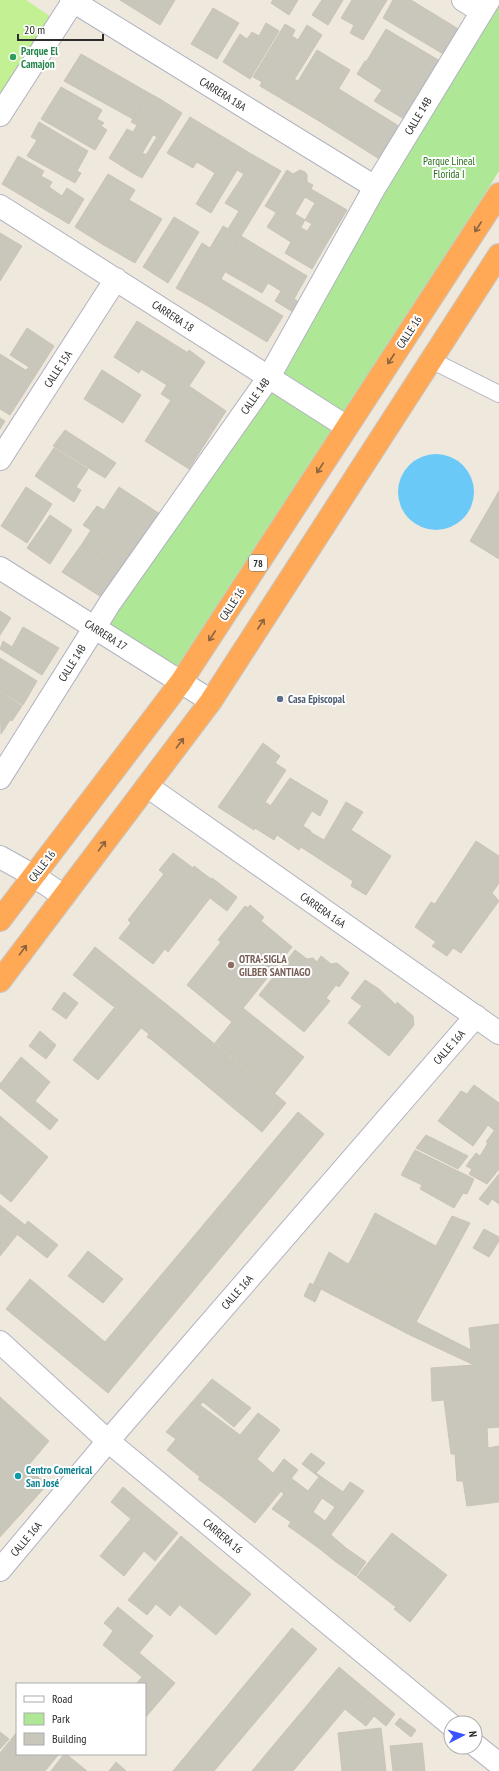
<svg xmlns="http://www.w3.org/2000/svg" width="499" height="1771" font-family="'PT Sans Narrow',sans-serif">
<rect width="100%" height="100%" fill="#eee8dd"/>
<path fill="#aee896" d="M499,0V171L346,419L180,667L108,627L266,384Z"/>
<path fill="#c3f092" d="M0,0H26L51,17L0,97Z"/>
<path fill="#6ac9f6" d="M398 492a38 38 0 1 1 76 0a38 38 0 1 1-76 0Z"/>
<path fill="#c9c6bb" stroke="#cac4b6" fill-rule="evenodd" d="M120,0H175L160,25Z
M273,0H298L289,15L271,3Z
M322,0H343L328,25L312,15Z
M352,0H387L363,40L350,33L354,25L341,18Z
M393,0H411L460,30L445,55L383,18Z
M213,8L239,23L217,59L191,44Z
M266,23L279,31L250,79L223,62L240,34L247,39L252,32L259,36Z
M285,24L295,30L292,36L298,40L307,25L322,35L282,99L260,86L262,82L253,77Z
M386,29L440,61L420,94L366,62Z
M317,50L350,70L319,121L282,99L294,79L298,81Z
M81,54L149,93L133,119L64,81Z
M365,61L420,94L404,119L374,101L382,90L357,74Z
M61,87L102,110L97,119L104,123L101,126L107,130L95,150L41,119Z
M339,89L402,128L381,160L319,121Z
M149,93L160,99L142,128L153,135L131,172L109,158L127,129L133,132L137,125L131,122Z
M160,99L182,113L142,178L131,172L143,153L146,155L157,137L142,128Z
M190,117L215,132L193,168L167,153Z
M39,122L88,151L77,171L81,173L75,183L27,156L37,140L31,137Z
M215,132L248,152L211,213L196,204L215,173L197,162Z
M248,152L281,171L241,236L228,229L239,211L225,203L244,174L237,170Z
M18,156L44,171L41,176L52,182L49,187L62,196L67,188L84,199L69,224L2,184Z
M287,170L293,174L300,170L305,172L307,175V182L313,185L311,189L347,210L327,243L307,231L312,224L305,220L301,227L265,206ZM305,197L315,203L305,220L295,214Z
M108,174L135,190L102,244L75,227Z
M129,200L162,219L135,263L102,244Z
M276,213L327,243L312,269L285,253L291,242L267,227Z
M174,217L199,232L168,283L143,267Z
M223,226L241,236L222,270L225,272L206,305L176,288L202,243L210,248Z
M0,233L22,246L0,281Z
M241,236L307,276L294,299L299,302L293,312L275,301L281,291L268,283L262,293L222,270Z
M221,279L283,316L267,342L206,305Z
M137,321L188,353L167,385L141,369L139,373L114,357Z
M27,328L54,346L35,376L26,370L29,367L10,355Z
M189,350L205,362L189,386L226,411L215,428L161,394Z
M0,354L35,376L10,415L0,409Z
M102,370L141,395L123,423L84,399Z
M171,400L215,428L189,469L145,441Z
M0,418L5,421L0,429Z
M65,430L116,463L105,478L53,446Z
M54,448L88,469L76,487L81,490L74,502L35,476Z
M26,487L52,504L27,543L1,526Z
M119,487L160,514L132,557L83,525L97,506L104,510Z
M499,491V559L470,541Z
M50,515L72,530L50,564L27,548Z
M91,530L132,557L124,571L82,544Z
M82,544L124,571L106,600L62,572Z
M0,611L11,618L0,635Z
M23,627L59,648L42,675L0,649L3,641L12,647Z
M0,658L37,681L23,705L0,691Z
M0,692L22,706L12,721L10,720L1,734Z
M263,743L280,756L275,763L286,770L265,802L271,806L254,830L218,807Z
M290,778L328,801L320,816L312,811L303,826L311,831L299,850L277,835L274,840L255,828Z
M346,802L363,812L351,830L391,856L366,895L351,886L353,881L301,847L310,832L324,840Z
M476,841L499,856V883L492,893L499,901L461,953L453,948L447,956L432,946L436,942L415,927L431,902L435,904Z
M173,853L193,868L194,866L211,879L212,878L237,897L227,911L210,898L168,952L165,949L153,964L119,938L131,923L128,920L164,874L159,870Z
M250,905L264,917L261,921L292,947L232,1022L187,985L221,942L218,940L245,906L248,908Z
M95,947L176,1012L152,1040L147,1037L149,1034L73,975Z
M295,950L307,959L313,958L317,962L321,956L331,964L337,963L349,973L339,987L336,985L326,998L330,1001L304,1032L259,995Z
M365,980L379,989L396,1005L397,1002L413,1016L414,1025L389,1056L348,1023L362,1006L351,998Z
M64,992L78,1003L66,1019L62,1016L66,1013L62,1016L52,1009Z
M114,1008L141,1028L98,1080L73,1060Z
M243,1008L304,1057L275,1093L215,1043Z
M176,1012L286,1103L262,1132L152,1040Z
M40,1031L56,1045L54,1048L37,1035Z
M37,1035L54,1048L46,1059L29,1046Z
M21,1057L50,1082L35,1101L58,1120L50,1130L0,1088V1084Z
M474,1085L499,1103V1124L494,1130L488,1125L473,1146L438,1121L461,1091L467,1094Z
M298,1112L324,1134L108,1393L6,1309L30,1279L105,1342Z
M0,1116L48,1157L11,1202L0,1193Z
M499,1124V1169L487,1184L469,1174L472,1169L466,1166L476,1153L480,1156L488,1143L486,1142Z
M426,1135L468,1156L458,1169L416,1148Z
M415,1150L474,1179L467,1194L463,1193L454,1208L420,1189L422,1185L401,1175Z
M499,1174V1204L492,1199L488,1205L479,1199Z
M0,1205L25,1225L0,1256Z
M375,1213L436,1246L452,1216L470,1223L426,1304L351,1260Z
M28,1221L58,1245L47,1258L18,1235Z
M484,1229L499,1237V1241L489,1257L473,1248Z
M88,1251L123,1279L103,1303L68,1276Z
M329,1252L348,1264L351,1260L426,1304L416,1322L471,1350L469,1328L499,1324V1427L487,1428L488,1448L499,1446V1502L467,1506L463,1481H457L455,1454H451L444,1400L432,1401L431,1368L474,1365L410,1335L313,1285Z
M310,1283L321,1289L315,1302L304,1296Z
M212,1379L251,1408L234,1427L203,1402L200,1405L240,1435L258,1413L277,1427L221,1496L198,1479L200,1477L167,1450L176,1439L166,1432Z
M0,1397L49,1441L27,1467L47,1485L0,1537Z
M277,1427L280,1430L257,1459L273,1473L284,1459L298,1470L255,1523L221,1496Z
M311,1453L325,1463L316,1473L343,1492L350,1482L364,1491L320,1549L288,1526L291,1522L272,1509L284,1494L280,1491L291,1478L308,1491L319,1477L302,1464ZM322,1498L335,1507L325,1521L313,1512Z
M123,1487L143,1504L131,1519L111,1502Z
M143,1504L178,1533L155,1561L144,1551L124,1576L100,1556Z
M392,1533L447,1575L410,1622L394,1609L396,1607L357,1577Z
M331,1535L346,1548L336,1562L320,1549Z
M181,1536L214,1564L170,1616L156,1604L147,1615L128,1600Z
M346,1548L366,1562L356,1576L336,1562Z
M214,1564L251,1594L216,1635L180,1605Z
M118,1607L153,1636L139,1653L104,1623Z
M292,1628L317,1649L214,1771H173Z
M113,1631L175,1683L145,1718V1684H136L142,1677L103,1645Z
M339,1667L370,1693L352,1715L345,1709L293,1771H252Z
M370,1693L395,1714L386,1726L374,1716L366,1726L352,1715Z
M400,1718L416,1730L411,1737L395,1724Z
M381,1728L386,1771H342L338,1733Z
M0,1732L9,1739L0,1749Z
M17,1732V1754H28L15,1771H0V1753Z
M422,1743L425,1771H393L390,1746Z
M28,1754H59L45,1771H15Z
M64,1754H66L87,1771H51Z
M116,1762L126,1771H109Z"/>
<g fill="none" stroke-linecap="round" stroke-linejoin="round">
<g stroke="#b1b3c0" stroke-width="18">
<path id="lane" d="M431,360L499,394"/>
</g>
<g stroke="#b1b3c0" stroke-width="24">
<path id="street" d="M71,0L375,187
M463,0L481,11
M0,115L74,0
M0,206L347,427
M0,459L116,279
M0,568L211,701
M0,778L110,603L269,377L375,187L489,0
M147,786L499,1033
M0,857L34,876L64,896
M0,1342L108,1441L451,1725
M0,1570L108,1441L476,1016
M475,1745L499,1764"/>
</g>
<g stroke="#c8c8c8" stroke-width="24">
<path id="highway" d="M0,920L181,682L499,194
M0,981L211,701L499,255"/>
</g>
<use href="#lane" stroke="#fff" stroke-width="16"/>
<use href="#street" stroke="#fff" stroke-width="22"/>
<use href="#highway" stroke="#ffa957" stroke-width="22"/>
</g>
<defs><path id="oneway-shaft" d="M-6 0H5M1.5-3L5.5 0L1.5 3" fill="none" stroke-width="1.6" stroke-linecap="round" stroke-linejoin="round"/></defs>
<g stroke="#8b643f">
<use href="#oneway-shaft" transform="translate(478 227) rotate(123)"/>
<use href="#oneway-shaft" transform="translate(391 359) rotate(123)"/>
<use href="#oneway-shaft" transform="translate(320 468) rotate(123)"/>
<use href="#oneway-shaft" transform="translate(261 624) rotate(-57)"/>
<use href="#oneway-shaft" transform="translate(212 636) rotate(123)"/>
<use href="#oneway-shaft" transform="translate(180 743) rotate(-53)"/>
<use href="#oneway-shaft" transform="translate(102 846) rotate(-53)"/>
<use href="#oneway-shaft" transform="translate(23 950) rotate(-53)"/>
</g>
<circle fill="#2e9e5b" stroke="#fff" stroke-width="1.5" cx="13" cy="57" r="4"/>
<circle fill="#5c6f8a" stroke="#fff" stroke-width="1.5" cx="280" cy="699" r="4"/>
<circle fill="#8d6e63" stroke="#fff" stroke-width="1.5" cx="231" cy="965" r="4"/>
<circle fill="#0f9aa8" stroke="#fff" stroke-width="1.5" cx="18" cy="1476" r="4"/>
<g text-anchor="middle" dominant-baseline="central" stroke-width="4" stroke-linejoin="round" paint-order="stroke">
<rect fill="#fff" stroke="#6b6b6b" stroke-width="1" x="249" y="555" width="18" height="16" rx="3"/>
<g font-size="10" font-weight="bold" fill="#2c2c2c">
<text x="258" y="563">78</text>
</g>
<g font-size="11" font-weight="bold" fill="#27864d" stroke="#fff" text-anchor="start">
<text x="21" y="51">Parque El<tspan x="21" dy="13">Camajon</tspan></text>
</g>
<g font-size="11" fill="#2c2c2c" stroke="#fff">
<text transform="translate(223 94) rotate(32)">CARRERA 18A</text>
<text transform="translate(418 116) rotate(-59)">CALLE 14B</text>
<text transform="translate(173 316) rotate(33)">CARRERA 18</text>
<text transform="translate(409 332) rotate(-57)">CALLE 16</text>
<text transform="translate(58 369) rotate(-57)">CALLE 15A</text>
<text transform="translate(255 396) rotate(-55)">CALLE 14B</text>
<text transform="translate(232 604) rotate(-57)">CALLE 16</text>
<text transform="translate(106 635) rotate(32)">CARRERA 17</text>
<text transform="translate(72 663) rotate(-58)">CALLE 14B</text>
<text transform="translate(42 866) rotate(-53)">CALLE 16</text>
<text transform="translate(323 910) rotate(35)">CARRERA 16A</text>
<text transform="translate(449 1047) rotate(-49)">CALLE 16A</text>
<text transform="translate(237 1292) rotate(-49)">CALLE 16A</text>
<text transform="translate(223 1536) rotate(40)">CARRERA 16</text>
<text transform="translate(26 1539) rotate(-50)">CALLE 16A</text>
</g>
<g font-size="11" fill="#246e16" stroke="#fff">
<text x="449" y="161">Parque Lineal<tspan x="449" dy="13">Florida I</tspan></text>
</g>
<g font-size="11" font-weight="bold" fill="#4e5e75" stroke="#fff" text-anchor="start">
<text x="288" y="699">Casa Episcopal</text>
</g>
<g font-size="11" font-weight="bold" fill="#785e54" stroke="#fff" text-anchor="start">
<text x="239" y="959">OTRA-SIGLA<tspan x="239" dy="13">GILBER SANTIAGO</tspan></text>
</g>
<g font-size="11" font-weight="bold" fill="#0d838f" stroke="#fff" text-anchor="start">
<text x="26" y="1470">Centro Comerical<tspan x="26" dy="13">San José</tspan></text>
</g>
</g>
<rect x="16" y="1683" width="130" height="72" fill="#ffffff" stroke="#ababab"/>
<rect x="24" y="1696" width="20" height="6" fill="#ffffff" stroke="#ababab"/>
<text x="52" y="1703" font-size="12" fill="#2c2c2c">Road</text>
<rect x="24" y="1713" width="20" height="12" fill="#aee896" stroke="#ababab"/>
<text x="52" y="1723" font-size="12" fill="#2c2c2c">Park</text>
<rect x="24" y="1733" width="20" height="12" fill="#c9c6bb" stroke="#ababab"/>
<text x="52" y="1743" font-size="12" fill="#2c2c2c">Building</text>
<g transform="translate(463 1735) rotate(84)"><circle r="19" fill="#ffffff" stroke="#ababab"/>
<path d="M0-3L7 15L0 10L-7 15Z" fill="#3954ff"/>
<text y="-6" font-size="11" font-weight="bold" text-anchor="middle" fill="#2c2c2c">N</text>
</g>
<path d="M18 34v6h85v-6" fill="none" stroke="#2c2c2c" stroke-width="2"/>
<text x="24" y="34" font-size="12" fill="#2c2c2c" stroke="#ffffff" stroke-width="3" paint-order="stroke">20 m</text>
</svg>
